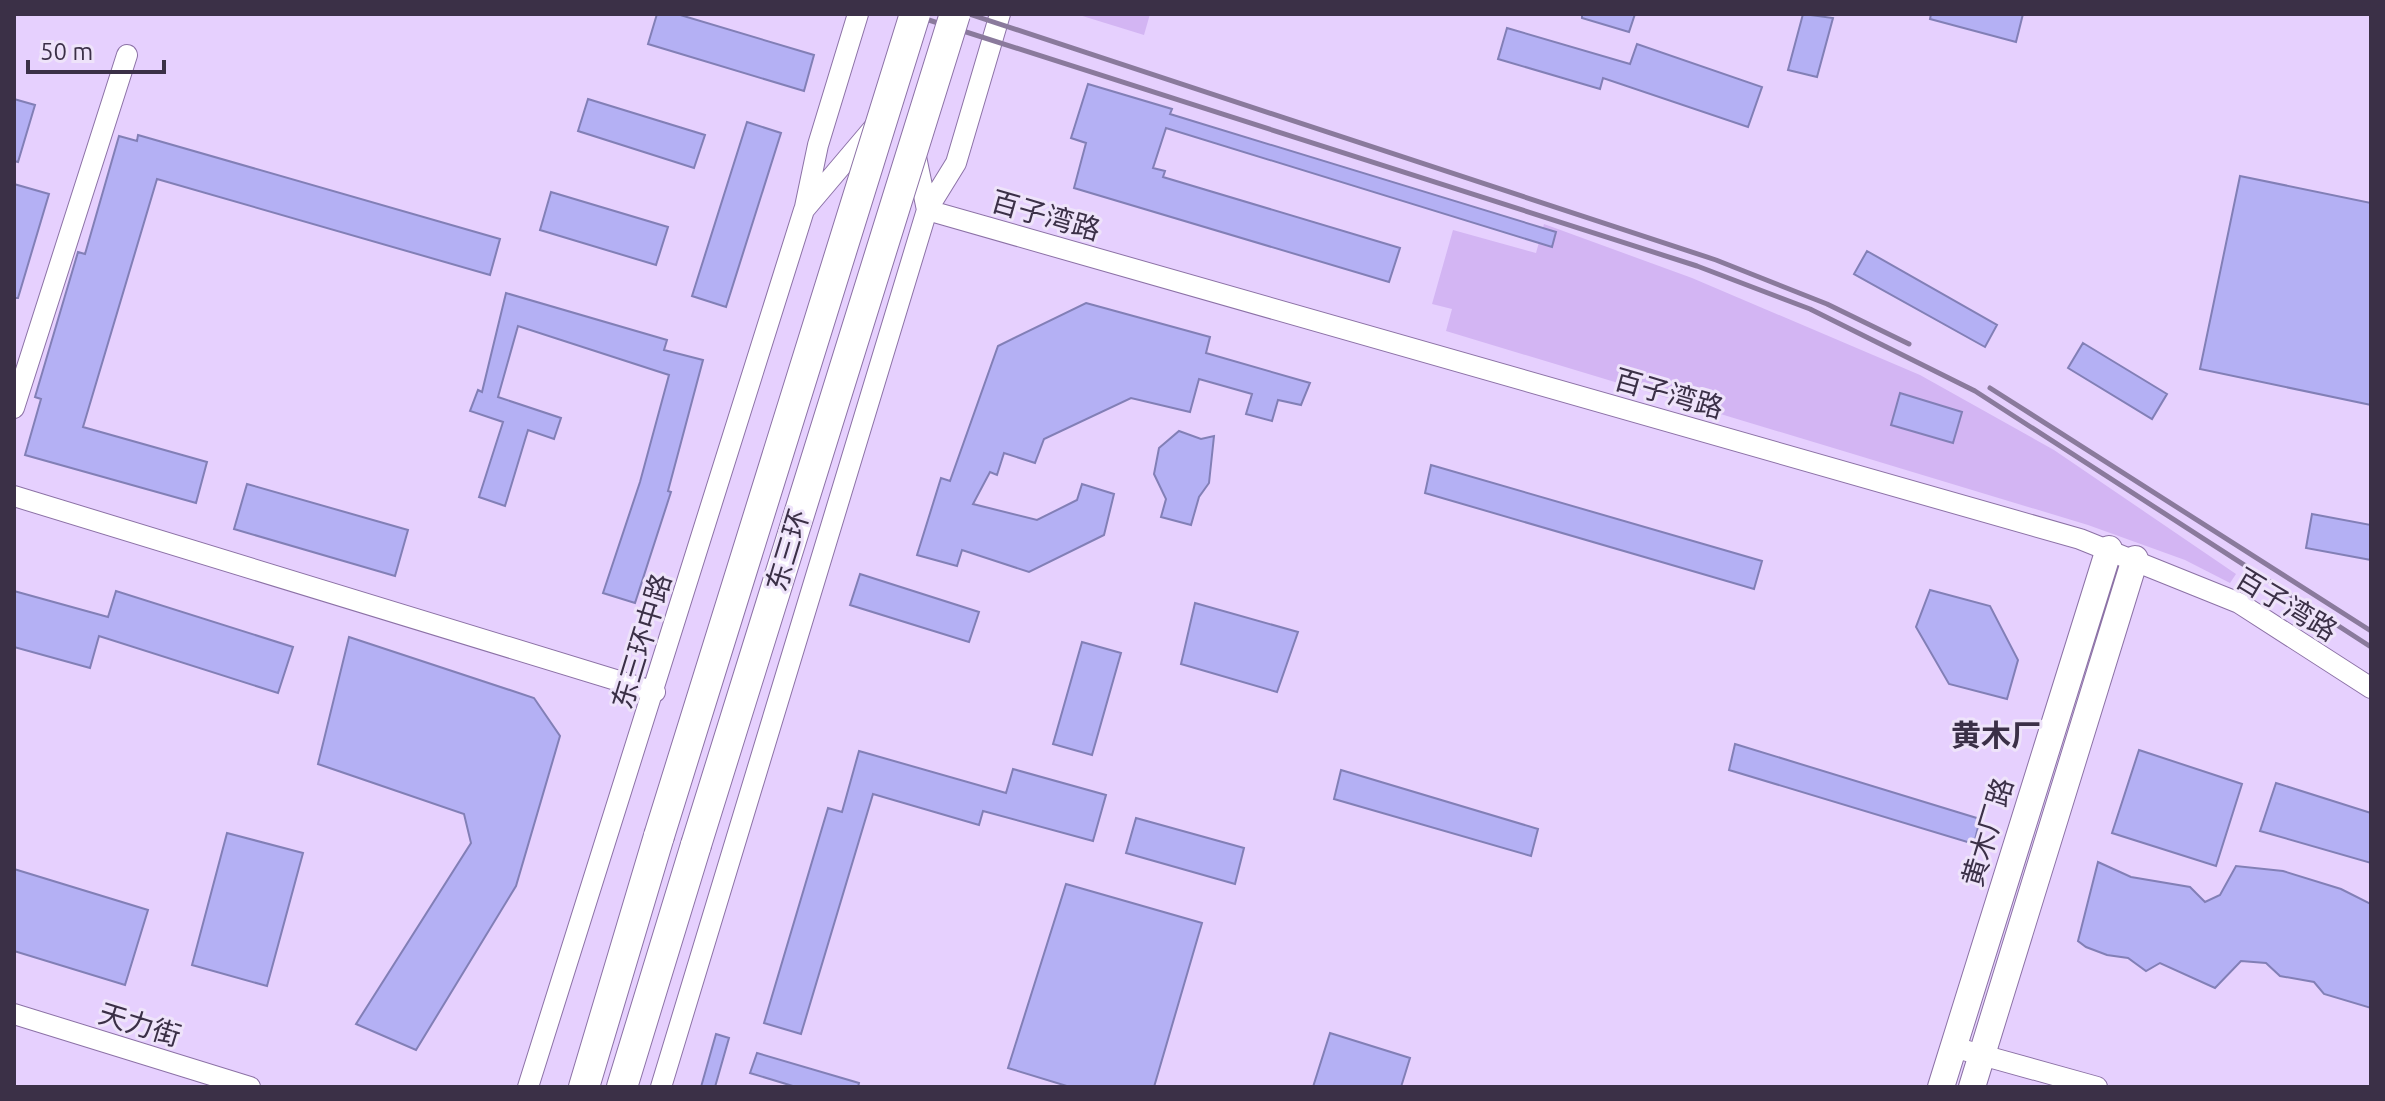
<svg xmlns="http://www.w3.org/2000/svg" width="2385" height="1101" font-family="Ubuntu,'Noto Sans SC',sans-serif">
<rect width="100%" height="100%" fill="#e6d0fe"/>
<path fill="#d3b5f3" d="M1076,14H1150L1144,35Z
M1544,224L1692,278L1920,375L2054,450L2236,574L2230,583L2185,560L2088,525L1446,331L1452,309L1432,304L1453,230L1536,253Z"/>
<path fill="#b4b0f4" stroke="#827fb6" stroke-width="2" d="M657,14H677L814,55L804,91L648,44Z
M1582,14H1635L1629,32L1582,18Z
M1803,14L1833,18L1817,77L1788,70Z
M1931,14H2023L2016,42L1930,19Z
M1507,28L1630,64L1637,44L1762,87L1748,127L1603,78L1600,89L1498,59Z
M1088,84L1172,109L1170,114L1556,232L1552,247L1166,128L1153,168L1165,171L1163,177L1400,248L1389,282L1074,188L1086,143L1071,138Z
M14,99L35,105L18,162L14,161Z
M588,99L705,135L694,168L578,131Z
M747,122L781,133L726,307L692,296Z
M138,135L500,239L490,275L157,179L83,427L207,462L196,503L25,455L41,399L35,397L78,252L85,254L119,136L137,141Z
M2240,176L2371,203V405L2200,369Z
M14,184L49,194L18,298H14Z
M551,192L668,227L656,265L540,230Z
M1867,251L1997,325L1985,347L1854,274Z
M506,293L667,340L664,350L703,360L668,491L671,492L635,603L603,593L640,482L669,375L518,326L498,397L561,418L554,439L528,430L505,506L479,497L503,422L470,411L478,390L482,392Z
M1086,303L1210,337L1206,353L1310,383L1301,405L1278,400L1272,421L1246,414L1252,394L1199,379L1190,412L1131,398L1044,439L1035,463L1004,453L997,475L990,472L973,504L1037,520L1077,500L1082,484L1114,494L1104,535L1029,572L962,550L957,566L917,555L941,478L950,481L998,346Z
M2083,343L2167,394L2152,419L2068,368Z
M1900,393L1962,412L1953,443L1891,425Z
M1179,431L1201,439L1214,436L1209,483L1199,497L1191,525L1161,517L1166,499L1154,474L1159,448Z
M1431,465L1762,561L1754,589L1425,493Z
M247,484L408,530L395,576L234,529Z
M2312,514L2371,525V560L2306,548Z
M860,574L979,612L969,642L850,605Z
M1930,590L1990,606L2018,660L2007,699L1949,684L1916,627Z
M14,591L108,617L116,591L293,647L278,693L99,636L90,668L14,647Z
M1195,603L1298,632L1277,692L1181,664Z
M349,637L534,698L560,736L516,886L416,1050L356,1024L471,843L464,814L318,764Z
M1082,642L1121,653L1092,755L1053,744Z
M1735,744L1980,819L1974,844L1729,770Z
M2139,750L2242,784L2216,866L2112,833Z
M859,751L1006,793L1013,769L1106,795L1093,841L983,811L979,825L873,794L801,1034L764,1023L828,808L842,812Z
M1341,770L1538,829L1531,856L1334,799Z
M2276,783L2371,813V863L2260,831Z
M1136,818L1244,848L1235,884L1126,853Z
M227,833L303,853L267,986L192,965Z
M2098,862L2131,877L2190,887L2205,902L2220,895L2236,866L2283,871L2341,889L2371,904V1008L2324,994L2314,982L2280,976L2266,963L2241,961L2215,988L2160,963L2146,971L2128,958L2107,955L2086,947L2078,941Z
M14,869L148,910L125,985L14,951Z
M1066,884L1202,923L1154,1087H1070L1008,1068Z
M1330,1033L1410,1058L1401,1087H1313Z
M716,1034L729,1038L715,1087H701Z
M757,1053L859,1083L858,1087H796L750,1073Z"/>
<g fill="none" stroke-linecap="round" stroke-linejoin="round">
<g stroke="#8c72a6" stroke-width="22">
<path id="minor" d="M1000,14L956,163L927,210L2080,539L2239,603L2371,688
M805,207L818,145L858,14
M14,408L127,55
M14,496L655,692
M14,1014L250,1087
M1953,1047L2097,1087
M528,1087L804,210L876,125
M661,1087L927,210L915,152"/>
</g>
<g stroke="#8c72a6" stroke-width="28">
<path id="major" d="M1941,1087L2109,549
M1972,1087L2135,559"/>
</g>
<g stroke="#8c72a6" stroke-width="32">
<path id="highway" d="M584,1087L659,836
M622,1087L696,845"/>
</g>
<use href="#minor" stroke="#fff" stroke-width="20"/>
<use href="#major" stroke="#fff" stroke-width="26"/>
<use href="#highway" stroke="#fff" stroke-width="30"/>
<path stroke="#8a7a9c" stroke-width="5" d="M910,14L1697,266L1810,309L1975,391L2371,647
M969,14L1716,260L1827,304L1909,344
M1990,388L2371,631"/>
<g stroke="#8c72a6" stroke-width="32" stroke-linecap="butt">
<path id="highway-bridge" d="M659,836L915,14
M696,845L955,14"/>
</g>
<use href="#highway-bridge" stroke="#fff" stroke-width="30"/>
</g>
<g text-anchor="middle" dominant-baseline="central" stroke-width="6" stroke-linejoin="round" paint-order="stroke">
<g font-size="28" fill="#3b3047" stroke="#eee3fa">
<text transform="translate(1046 215) rotate(16)">百子湾路</text>
<text transform="translate(1669 393) rotate(16)">百子湾路</text>
<text transform="translate(787 550) rotate(-73)">东三环</text>
<text transform="translate(2287 604) rotate(31)">百子湾路</text>
<text transform="translate(641 641) rotate(-73)">东三环中路</text>
<text transform="translate(1987 832) rotate(-73)">黄木厂路</text>
<text transform="translate(140 1024) rotate(17)">天力街</text>
</g>
<g font-size="30" font-weight="bold" fill="#3b3047" stroke="#eee3fa">
<text x="1996" y="735">黄木厂</text>
</g>
</g>
<rect width="2385" height="1101" fill="none" stroke="#3b3047" stroke-width="32"/>
<path d="M28 60v12h136v-12" fill="none" stroke="#3b3047" stroke-width="4"/>
<text x="40" y="60" font-size="24" fill="#3b3047" stroke="#eee3fa" stroke-width="6" paint-order="stroke">50 m</text>
</svg>
